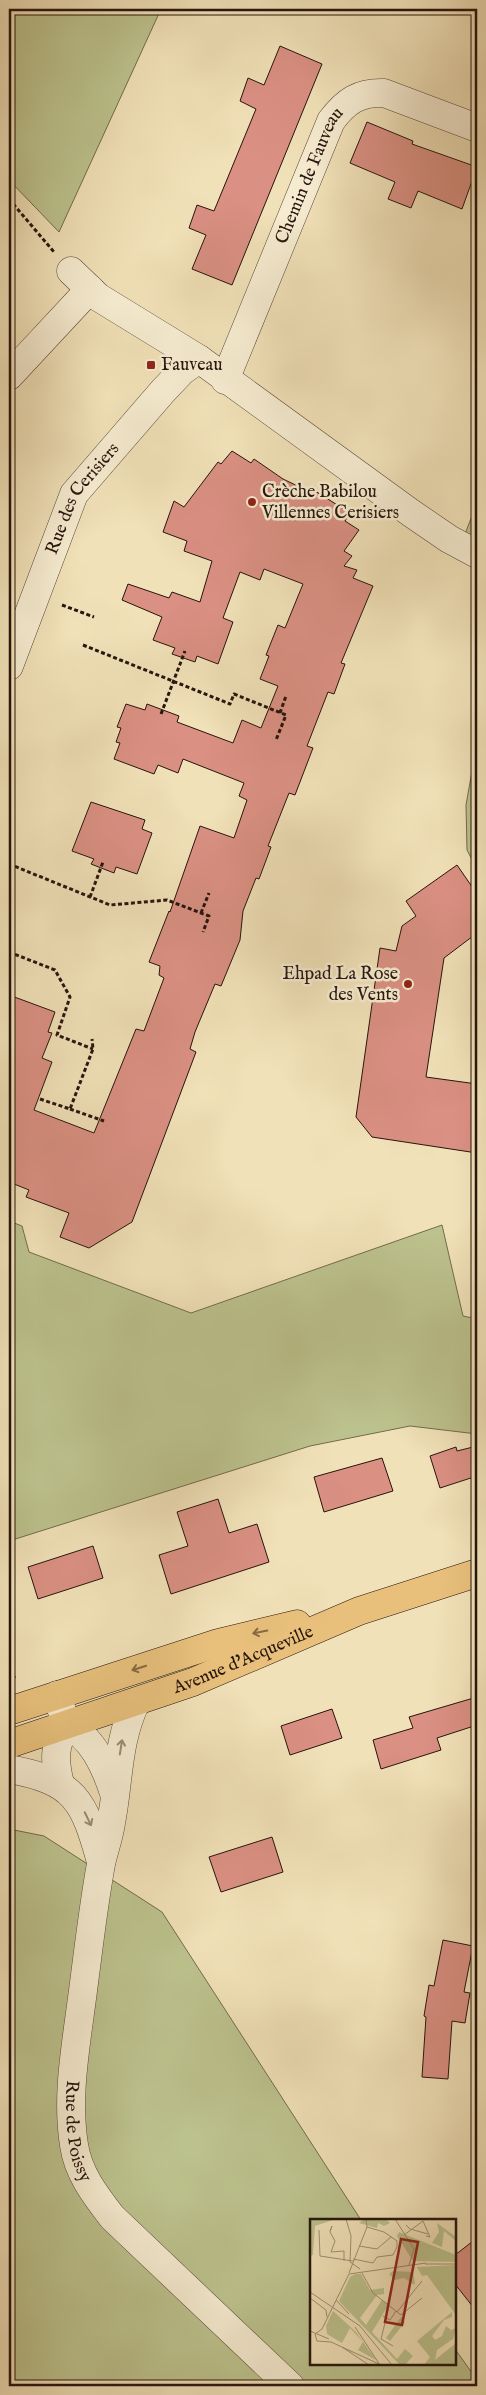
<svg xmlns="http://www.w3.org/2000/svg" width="486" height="2395" font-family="'IM FELL English',serif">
<rect width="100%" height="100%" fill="#f1e1b8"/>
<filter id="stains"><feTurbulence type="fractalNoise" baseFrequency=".004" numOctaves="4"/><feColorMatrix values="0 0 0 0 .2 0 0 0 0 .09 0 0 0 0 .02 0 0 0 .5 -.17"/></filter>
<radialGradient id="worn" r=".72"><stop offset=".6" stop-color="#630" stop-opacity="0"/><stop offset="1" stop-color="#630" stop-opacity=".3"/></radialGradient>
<path fill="#bcc28d" stroke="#716b4d" d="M9,9H161L59,232L9,180Z
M477,503V539L465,534Z
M477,743V869L467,850L466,805Z
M9,1221L22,1226L29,1252L191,1313L442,1225L463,1316L477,1319V1434L410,1426L310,1446L9,1541Z
M9,1829L44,1836L162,1912L361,2220H311V2364H455V2349L477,2380V2386H9Z"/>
<path fill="#da9083" stroke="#26140d" d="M280,46L322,64L232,285L192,269L206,235L189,228L197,205L214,211L256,109L240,101L248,78L264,85Z
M367,122L413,141L412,144L477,167L462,209L418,191L411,208L388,199L395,182L350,163Z
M232,451L251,463L254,459L283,479L310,492L312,489L350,513L345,521L359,530L344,551L352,556L344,566L357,570L353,578L373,586L341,663L345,664L334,694L328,692L307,746L313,748L295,795L289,793L268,846L271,847L259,879L256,878L243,911L240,940L221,986L215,984L195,1032L190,1049L196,1052L132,1222L89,1248L60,1237L69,1213L26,1197L29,1190L9,1182V995L55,1012L48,1032L52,1033L42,1058L52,1062L34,1110L94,1133L136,1029L144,1031L164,978L159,975L160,966L149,962L169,911L170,912L200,826L234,838L247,800L239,796L244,783L183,759L178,773L158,765L154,774L114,759L120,743L116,742L121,728L117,727L126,704L145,710L147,704L179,716L177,722L233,743L242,720L261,728L278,686L260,679L269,656L266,655L278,625L285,628L303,584L264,569L260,580L240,572L223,618L233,622L218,664L197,656L195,662L172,654L175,648L153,640L162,617L122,600L128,584L169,598L172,592L200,602L212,561L184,551L187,541L163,532L174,501L184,507L218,462L221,464Z
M91,802L145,820L142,829L152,833L137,874L116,867L114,873L91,864L94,859L72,851Z
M457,865L477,894V933L444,958L426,1077L477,1084V1153L372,1137L356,1117L380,948L396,951L402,926L416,916L406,901Z
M477,1446V1476L440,1488L430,1456L456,1447L457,1451Z
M382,1458L393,1491L324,1512L314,1477Z
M218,1499L229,1533L257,1524L269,1562L171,1594L159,1555L188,1546L177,1512Z
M93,1546L103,1578L38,1599L28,1567Z
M477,1697V1725L437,1738L441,1750L381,1769L373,1740L413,1728L409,1717Z
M332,1709L342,1738L290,1755L281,1726Z
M272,1837L283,1872L221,1892L209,1857Z
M443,1940L473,1946L464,1992L470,1993L465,2023L452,2021L448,2079L422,2077L426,2017L424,2016L429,1985L434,1986Z
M477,2238V2312L455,2284V2255Z"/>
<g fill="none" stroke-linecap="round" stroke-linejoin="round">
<g stroke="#594738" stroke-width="29">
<g id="minor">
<path d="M71,271L98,297L199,359L411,513L449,539L477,554"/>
<path d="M9,376L90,289"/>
<path id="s1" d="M225,380L331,121C346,101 359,92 384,93L477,128"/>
<path id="s2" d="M9,666L74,494L163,391L182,371L199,359"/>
<path d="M57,1695L66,1724C54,1746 54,1760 60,1784"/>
<path id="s3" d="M136,1702C117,1741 119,1782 111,1823C109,1837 104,1850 101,1864C92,1913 87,1963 80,2013C74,2057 67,2101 74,2145C78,2173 95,2195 112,2217L290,2386"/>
<path d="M66,1724C93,1738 105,1766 114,1793"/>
<path d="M9,1769C75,1781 84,1800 101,1862"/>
</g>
</g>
<g stroke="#26140d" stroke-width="29">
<g id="major">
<path d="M9,1711L218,1643L297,1624"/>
<path id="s4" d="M9,1744L193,1682L359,1611L477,1573"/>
</g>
</g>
<path stroke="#26140d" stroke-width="3" stroke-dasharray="4 2.5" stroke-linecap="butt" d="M9,199L54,252
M62,605L94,617
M83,645L230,704L234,694L286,715L276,740
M280,713L286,696
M161,714L185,651
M9,836L11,829
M9,864L110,905L167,900L209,916L203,932
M90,897L103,862
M201,913L209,893
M9,952L55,970L70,997L57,1035L93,1049
M40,1099L70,1109L93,1049L92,1039
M70,1109L104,1121
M9,1662L15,1680"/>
<use href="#minor" stroke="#f6ecd1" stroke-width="28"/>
<use href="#major" stroke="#e8c07c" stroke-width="28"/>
</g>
<defs><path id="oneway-shaft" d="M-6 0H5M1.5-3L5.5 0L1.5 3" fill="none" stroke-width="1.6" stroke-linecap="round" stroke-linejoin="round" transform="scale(1.25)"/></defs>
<g stroke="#876a44">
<use href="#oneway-shaft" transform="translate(260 1632) rotate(168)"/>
<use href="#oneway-shaft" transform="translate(139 1668) rotate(162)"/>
</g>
<g stroke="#988b79">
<use href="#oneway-shaft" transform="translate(121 1747) rotate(-81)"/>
<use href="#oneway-shaft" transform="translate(88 1819) rotate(64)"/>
</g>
<g fill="#8f2418" stroke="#f6ecd1" stroke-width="2">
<rect x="146" y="360" width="10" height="10" rx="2.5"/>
<circle cx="252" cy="502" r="5"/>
<circle cx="408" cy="984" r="5"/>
</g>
<g text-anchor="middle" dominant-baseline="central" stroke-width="5" stroke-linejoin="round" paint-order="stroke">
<g font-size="18" fill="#26140d" stroke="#f6ecd1">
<text stroke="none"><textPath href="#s1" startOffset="221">Chemin de Fauveau</textPath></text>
<text stroke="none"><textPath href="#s2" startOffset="184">Rue des Cerisiers</textPath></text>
<text stroke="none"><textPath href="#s4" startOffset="249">Avenue d'Acqueville</textPath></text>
<text stroke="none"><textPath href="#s3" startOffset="436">Rue de Poissy</textPath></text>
</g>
<g font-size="18" fill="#26140d" stroke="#f6ecd1" text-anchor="start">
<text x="161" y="365">Fauveau</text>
<text x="262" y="492">Crèche Babilou<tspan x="262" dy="21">Villennes Cerisiers</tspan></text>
<text x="398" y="974" text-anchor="end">Ehpad La Rose<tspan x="398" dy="21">des Vents</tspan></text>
</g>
</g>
<g transform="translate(310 2219)">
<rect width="146" height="146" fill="#f1e1b8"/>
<path d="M0,0H26L5,7L3,36L0,37ZM54,0H76L80,4L74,7L68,4L67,9L49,4ZM127,4L146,18V22L134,12L132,28L122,24L129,13ZM89,13L146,36V43L103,42L87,17ZM146,46V96L117,56L112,57L107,48ZM83,52L103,53L105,64L104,66L94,59L85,61L79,55ZM45,55H51L60,71L74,69V75L67,76L50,99L56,106L72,81L79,85L62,113L87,140L95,130L103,137L95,146H90L29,82L40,58ZM23,92L46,113L66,141L48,131L53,123L40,109L32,124L17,115L16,107ZM142,93V98L134,101L122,117L125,121L132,117L136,107L141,111L146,109L143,120L127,131L125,141L146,124V146H114L120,138L107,122ZM91,98L95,103L80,122L76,119Z" fill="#bcc28d"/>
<path fill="none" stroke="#a08f74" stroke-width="1" d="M36,0L41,17L40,43L50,50M85,0L104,30L99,46M113,2L120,18L116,17M96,6L100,10L118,15M9,11L10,37L43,42M20,12L22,7L20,13L25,22L21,33L34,32V42M94,16L113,2M49,27L67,30L81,18M43,40L63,44L67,38L83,36L87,28V22L74,13L57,8M115,45H147M39,54L57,8L56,0M52,54L63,74L91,96M0,73L50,107L82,146M0,79L16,91L17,98M26,81L39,95M87,93L112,62M91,96L112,79M73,97L80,101L86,92M75,104L71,120L83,127M45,108L70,146M0,112L19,120M32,128L59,146M69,145L21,123L7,122L5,115L12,110L39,55L116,44"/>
<path fill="#8f2418" fill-opacity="0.15" stroke="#8f2418" stroke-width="2.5" d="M91,20L108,23L92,106L75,103Z"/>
<rect width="146" height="146" fill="none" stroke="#26140d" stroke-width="2.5"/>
</g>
<rect width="486" height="2395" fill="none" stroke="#f1e1b8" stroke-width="30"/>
<rect x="10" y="10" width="466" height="2375" fill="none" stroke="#26140d" stroke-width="2.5"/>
<rect x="15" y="15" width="456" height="2365" fill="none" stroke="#26140d"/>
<rect width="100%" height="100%" filter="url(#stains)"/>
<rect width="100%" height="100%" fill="url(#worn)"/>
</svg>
